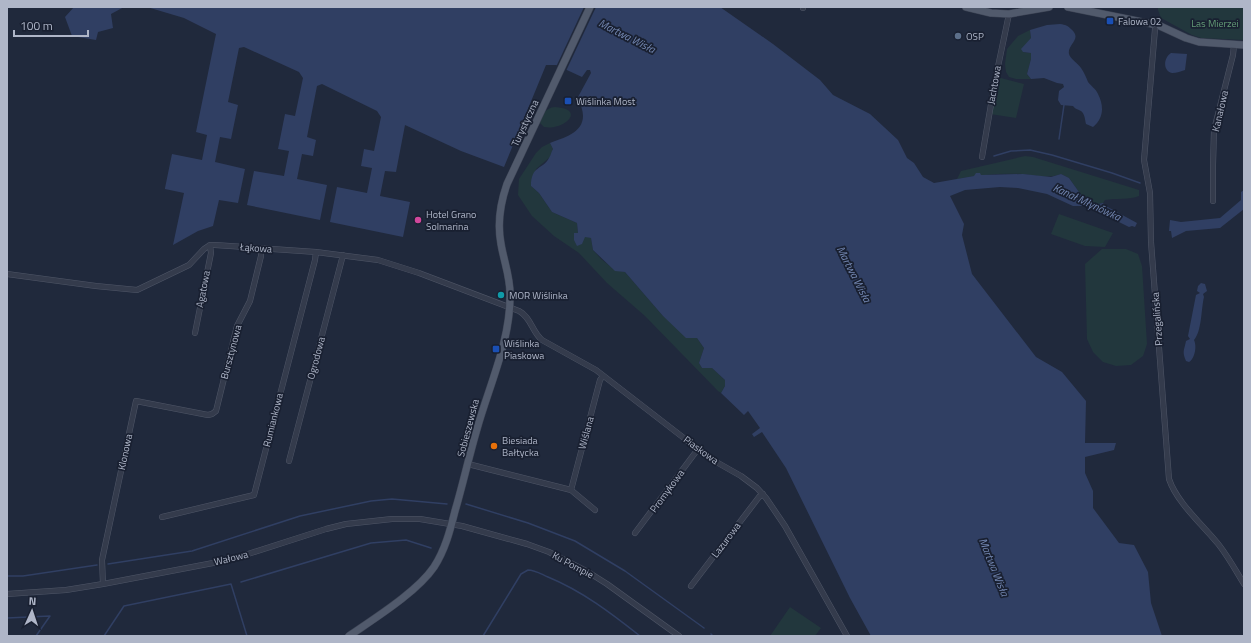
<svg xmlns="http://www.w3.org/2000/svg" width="1251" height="643" font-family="'Titillium Web',sans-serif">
<rect width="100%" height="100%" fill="#20293c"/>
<path fill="#22373d" d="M1158,7H1244V40L1201,38L1192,35L1161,18L1158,10Z
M1030,30L1031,38L1023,52L1031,53V59L1027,74L1031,79H1016L1009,77L1006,72L1005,64L1007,49L1018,36Z
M997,77L1024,84L1016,118L990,114Z
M555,107C587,109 564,131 544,127L540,123C543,114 545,108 555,107Z
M550,143L553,149L550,157L536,169L531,186L539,193L552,212L577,223L578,233H574L591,238L593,250L601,259L615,270L625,272L663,316L697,338L704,348L699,363L702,368H712L725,380V386L721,393L718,391L645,316L607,283L579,253L554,236L532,216L518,195L519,179L536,153L542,147Z
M1025,156L1033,157L1139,190V196C1130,200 1115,198 1105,200L1103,203L1098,204L1084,199L1069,178L1061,174C1047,179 1036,175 1022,174C1000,173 978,175 957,179L961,171Z
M1059,214L1113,233L1105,247L1085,246L1051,234Z
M1102,249H1126L1138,254L1142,266L1147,344L1143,356L1131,365L1116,366L1103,362L1093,352L1087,339L1085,264Z
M790,607L821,628L815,636H770Z"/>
<path fill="#303f63" d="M74,7H124L111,14L113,28L98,32L96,40L72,36L65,17Z
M147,7H720L773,44L820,80L833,95L870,114L898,140L907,158L914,163L923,177L934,183L974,176L976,173H980L981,175L1023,174L1051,177L1061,174L1069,178L1084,199L1098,204L1103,203L1104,205L1137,223L1135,227L1132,226L1129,227L1087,206H1073L1047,194L1018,188L1000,187L965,190L950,196L964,224L962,235L972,274L1036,357L1062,372L1086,401L1085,443H1116L1114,450L1085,457V473L1093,491V508L1119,543L1134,545L1148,572L1151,603L1162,636H871L850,598L786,468L762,432L754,437L752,434L760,428L748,411L744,415L721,393L725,386V380L712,368H702L699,363L704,348L697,338H686L663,316L625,272L615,271L593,250L591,238L585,237L582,244L577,246L574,240V233H578L577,223L552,212L539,193L531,186C531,165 543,170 549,158C551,155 551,152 553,149L550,143C563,138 583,133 583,116C583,110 580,103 578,97L591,73L590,70H587L582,77L556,65H546L504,167L461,151L405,125L396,172L385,171L380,196L410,202L403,237L330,222L337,187L367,193L372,168L361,166L364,149L374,151L381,117L377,111L322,84L317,86L307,137L316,140L313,156L302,154L297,179L327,185L320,220L247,205L254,171L284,176L289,151L278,149L285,114L295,116L303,78L299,72L244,47L239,48L228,102L238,105L231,139L220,137L215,162L245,169L238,203L219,200L213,226L198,231L173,245L184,193L165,189V188L172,154L202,160L207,135L196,132L216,34L184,18Z
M1060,24C1066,25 1067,25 1071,29C1083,39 1067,44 1069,54C1070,59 1078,63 1081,68C1084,72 1086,77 1088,82C1091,86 1096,89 1098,94C1104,106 1104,118 1093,127L1086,124C1085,120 1085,114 1081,111C1078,109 1076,110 1073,106L1061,105L1058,100L1059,91L1064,87L1063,84L1057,83L1044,78L1031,79L1027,74L1031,59V53L1023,52L1021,49L1031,38L1030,30L1047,25Z
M1171,53L1187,54L1185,70C1181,71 1177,73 1172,73C1162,71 1164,57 1171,53Z
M1244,190V209L1220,228L1186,231L1172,238L1171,231H1169L1170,220L1181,222L1220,218L1241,200V192Z
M1201,283L1205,284L1207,291L1203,294L1204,297C1201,309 1202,331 1194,340C1197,346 1195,358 1189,362L1186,361C1182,352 1184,351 1186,341L1190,339L1188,336L1196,295L1200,293L1197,291L1198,286Z"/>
<path fill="#20293c" d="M584,7H596L566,71L556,67Z"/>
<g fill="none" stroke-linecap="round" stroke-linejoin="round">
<path stroke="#303f63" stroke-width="1.5" d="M1059,139L1064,105
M994,156L1011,151L1030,150L1052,155L1112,173L1140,183
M466,504L528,523L575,541L625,571L704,628
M108,564L192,551L300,516L371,501L392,499L447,504
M7,576H23L97,565
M241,582L371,543L406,540L431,548
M7,618L50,616L36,636
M711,634L713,636
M104,636L124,606L231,584L247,636
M483,636L521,574L528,570C535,570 541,574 548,577C582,591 611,613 640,636"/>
<g stroke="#4f5667" stroke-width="6">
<path id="minor" d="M803,8V7
M1155,29L1144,160L1150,193L1151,242L1169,479C1177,503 1203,525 1219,545C1229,558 1236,571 1244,584
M982,157L995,81L1009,14
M1213,201V165L1214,130L1233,55L1234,45
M7,274L96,286L137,290L189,265L204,249L210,245H215L316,252L378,260L419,273L519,311C531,317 532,332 542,340L596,370L711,459L741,476L757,488L766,498L785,526L847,636
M195,333L211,253L210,245
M289,461L343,255
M468,464L571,490L600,380L603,376
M571,490L595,510
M162,517L254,495L315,260L316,252
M635,533L698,449
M103,584L102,560L136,401L208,415L212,414L216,411L237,326L250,301L261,256V248
M691,586L759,497L763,494
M7,594L66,590L103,584L213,563L245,555L326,529L346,524L392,519H420L462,526L527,544L549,552L588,572L607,584L679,636"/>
</g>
<g stroke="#3d4455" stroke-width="8">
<path id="major" d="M966,7L991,13L1009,14L1049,7
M1068,7L1152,24
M1160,26L1186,38L1199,42L1244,45
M349,636C375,618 417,592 434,567C445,550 450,531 455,511C463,484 469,456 477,429C489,386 510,342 510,297C511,279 504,262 501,244C497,223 500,204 507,184L590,7"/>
</g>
<use href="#minor" stroke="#343b4c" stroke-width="5"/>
<use href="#major" stroke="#515a6c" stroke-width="7"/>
</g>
<g fill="#1a4fb4" stroke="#192031" stroke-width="1.5">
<rect x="1106" y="17" width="8" height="8" rx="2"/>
<rect x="564" y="97" width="8" height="8" rx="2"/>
<rect x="492" y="345" width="8" height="8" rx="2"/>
</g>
<circle fill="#5c6f8a" stroke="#192031" stroke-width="1.5" cx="958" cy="36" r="4"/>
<circle fill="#d1479c" stroke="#192031" stroke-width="1.5" cx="418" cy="220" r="4"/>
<circle fill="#0f9aa8" stroke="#192031" stroke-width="1.5" cx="501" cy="295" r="4"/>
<circle fill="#e8710a" stroke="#192031" stroke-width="1.5" cx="494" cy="446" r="4"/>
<g text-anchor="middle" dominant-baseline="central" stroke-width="3.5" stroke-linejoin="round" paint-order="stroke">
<g font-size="10" fill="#afb6c8" stroke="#192031" text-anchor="start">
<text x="1118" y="21">Falowa 02</text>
<text x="966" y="36">OSP</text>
<text x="576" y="101">Wiślinka Most</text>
<text x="426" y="214">Hotel Grano<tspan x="426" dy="12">Solmarina</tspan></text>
<text x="509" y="295">MOR Wiślinka</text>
<text x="504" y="343">Wiślinka<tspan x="504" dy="12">Piaskowa</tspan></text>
<text x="502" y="440">Biesiada<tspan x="502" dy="12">Bałtycka</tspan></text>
</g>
<g font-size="10" fill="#639b76" stroke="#192031">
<text x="1215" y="23">Las Mierzei</text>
</g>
<g font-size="10" fill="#afb6c8" stroke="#192031">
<text transform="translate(994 85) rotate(-80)">Jachtowa</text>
<text transform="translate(1220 111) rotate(-77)">Kanałowa</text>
<text transform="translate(525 123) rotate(-65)">Turystyczna</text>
<text transform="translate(256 248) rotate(4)">Łąkowa</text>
<text transform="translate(203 289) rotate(-79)">Agatowa</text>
<text transform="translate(1157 319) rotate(-94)">Przegalińska</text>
<text transform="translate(231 352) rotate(-75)">Bursztynowa</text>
<text transform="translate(316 358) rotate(-75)">Ogrodowa</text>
<text transform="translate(273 420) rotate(-76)">Rumiankowa</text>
<text transform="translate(468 428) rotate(-75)">Sobieszewska</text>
<text transform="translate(586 433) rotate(-75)">Wiślana</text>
<text transform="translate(701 450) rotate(36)">Piaskowa</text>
<text transform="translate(125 452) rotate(-78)">Klonowa</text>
<text transform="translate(667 491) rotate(-54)">Promykowa</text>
<text transform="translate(726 540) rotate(-53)">Lazurowa</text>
<text transform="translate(231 558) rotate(-14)">Wałowa</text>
<text transform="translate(573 565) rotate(28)">Ku Pompie</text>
</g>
<g font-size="11" font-style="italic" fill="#7488b3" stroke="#192031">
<text transform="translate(627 36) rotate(27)">Martwa Wisła</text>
<text transform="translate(1087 202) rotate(25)">Kanał Młynówka</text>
<text transform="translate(854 274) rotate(63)">Martwa Wisła</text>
<text transform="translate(994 567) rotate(68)">Martwa Wisła</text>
</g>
</g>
<rect width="1251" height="643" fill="none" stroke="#afb6c8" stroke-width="16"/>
<g transform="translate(32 611) rotate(3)" stroke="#192031" stroke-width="3" paint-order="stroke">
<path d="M0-3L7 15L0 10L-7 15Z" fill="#afb6c8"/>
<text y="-6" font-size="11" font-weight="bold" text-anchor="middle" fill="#afb6c8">N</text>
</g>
<path d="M14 30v6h74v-6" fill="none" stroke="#afb6c8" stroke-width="2"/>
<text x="20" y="30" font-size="12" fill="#afb6c8" stroke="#192031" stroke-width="3" paint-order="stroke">100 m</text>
</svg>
